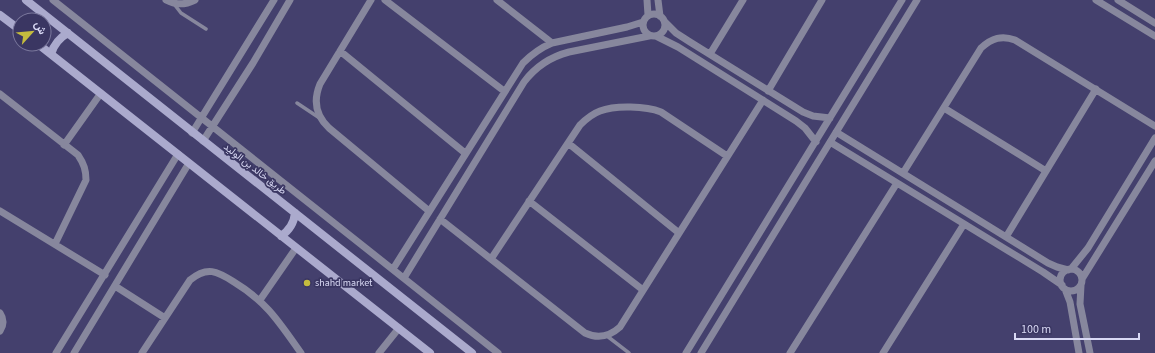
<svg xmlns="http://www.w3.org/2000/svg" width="1155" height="353" font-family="'Source Sans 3',Vazirmatn,sans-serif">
<rect width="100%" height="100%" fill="#44406d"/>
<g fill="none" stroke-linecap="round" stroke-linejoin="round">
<path stroke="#87879d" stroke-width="3.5" d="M174,4L181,13L206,29
M297,103L318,117
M607,336L629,353"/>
<path stroke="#87879d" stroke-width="7" d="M53,0L498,353
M166,0C175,5 185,5 195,0
M371,0L320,84C313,101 316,116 329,128L429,211
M385,0L504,91
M497,0L552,43
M647,0L648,15
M658,0L660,16
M1096,0L1155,36
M1118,0L1155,23
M643 25a11 11 0 1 1 22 0a11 11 0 1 1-22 0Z
M665,22L676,33L690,42L803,112L813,116L830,118
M656,36L678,47L796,121L805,128L816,142
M340,51L465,153
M710,54L743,0
M768,91L822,0
M0,94L78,155C84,164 86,170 86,180L55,244
M944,108L1046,171
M836,132L1048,263L1057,267L1068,270
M192,133L274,0
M203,141L253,63L290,0
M830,142L1043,272L1062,285
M568,143L679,233
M64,145L101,93
M903,173L981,48C992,38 1002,35 1015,40L1155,126
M529,201L643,290
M0,211L105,275
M440,219L585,333C598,339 609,337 620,327L763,100
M1006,237L1096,89
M491,259L580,125C586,119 592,114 600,111C615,105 646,106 661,112L727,156
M393,269L523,63C532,54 540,48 552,43L627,27L643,22
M1071,269L1088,248L1155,138
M1060 280a11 11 0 1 1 22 0a11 11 0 1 1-22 0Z
M404,278L524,82C536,66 550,57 569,52L649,36
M1082,279L1155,161
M1081,285L1080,304L1090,353
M115,286L165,318
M1065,289L1070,302L1079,353
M260,300L296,248
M0,313C4,319 4,325 0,331
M56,353L178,154
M74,353L189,163
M142,353L190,280C207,266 217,271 234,282C267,302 279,322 301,353
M379,353L399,328
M686,353L902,0
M701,353L917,0
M790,353L897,183
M883,353L964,224"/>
<path stroke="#abaacd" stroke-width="8" d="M26,0L472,353
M0,15L20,30
M38,44L430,353
M51,54C54,44 59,38 68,33
M281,236C290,230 294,223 295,213"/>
</g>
<circle fill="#c4bc3e" stroke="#3a3662" stroke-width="1.5" cx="307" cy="283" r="4"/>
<g text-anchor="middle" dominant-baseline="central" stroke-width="3.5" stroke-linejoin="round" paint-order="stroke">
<g font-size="10" fill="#d9d9f4" stroke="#3a3662">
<text transform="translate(255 169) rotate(38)">طريق خالد بن الوليد</text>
</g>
<g font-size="10" fill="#d9d9f4" stroke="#3a3662" text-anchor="start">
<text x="315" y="283">shahd market</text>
</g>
</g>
<g transform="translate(32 32) rotate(63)"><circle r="19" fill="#3a3662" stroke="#7a779c"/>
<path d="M0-3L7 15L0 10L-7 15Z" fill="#c4bc3e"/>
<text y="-6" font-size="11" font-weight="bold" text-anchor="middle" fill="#d9d9f4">ش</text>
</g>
<path d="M1015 333v6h124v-6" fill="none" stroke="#d9d9f4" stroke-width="2"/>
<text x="1021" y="333" font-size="12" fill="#d9d9f4" stroke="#3a3662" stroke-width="3" paint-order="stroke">100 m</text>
</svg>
